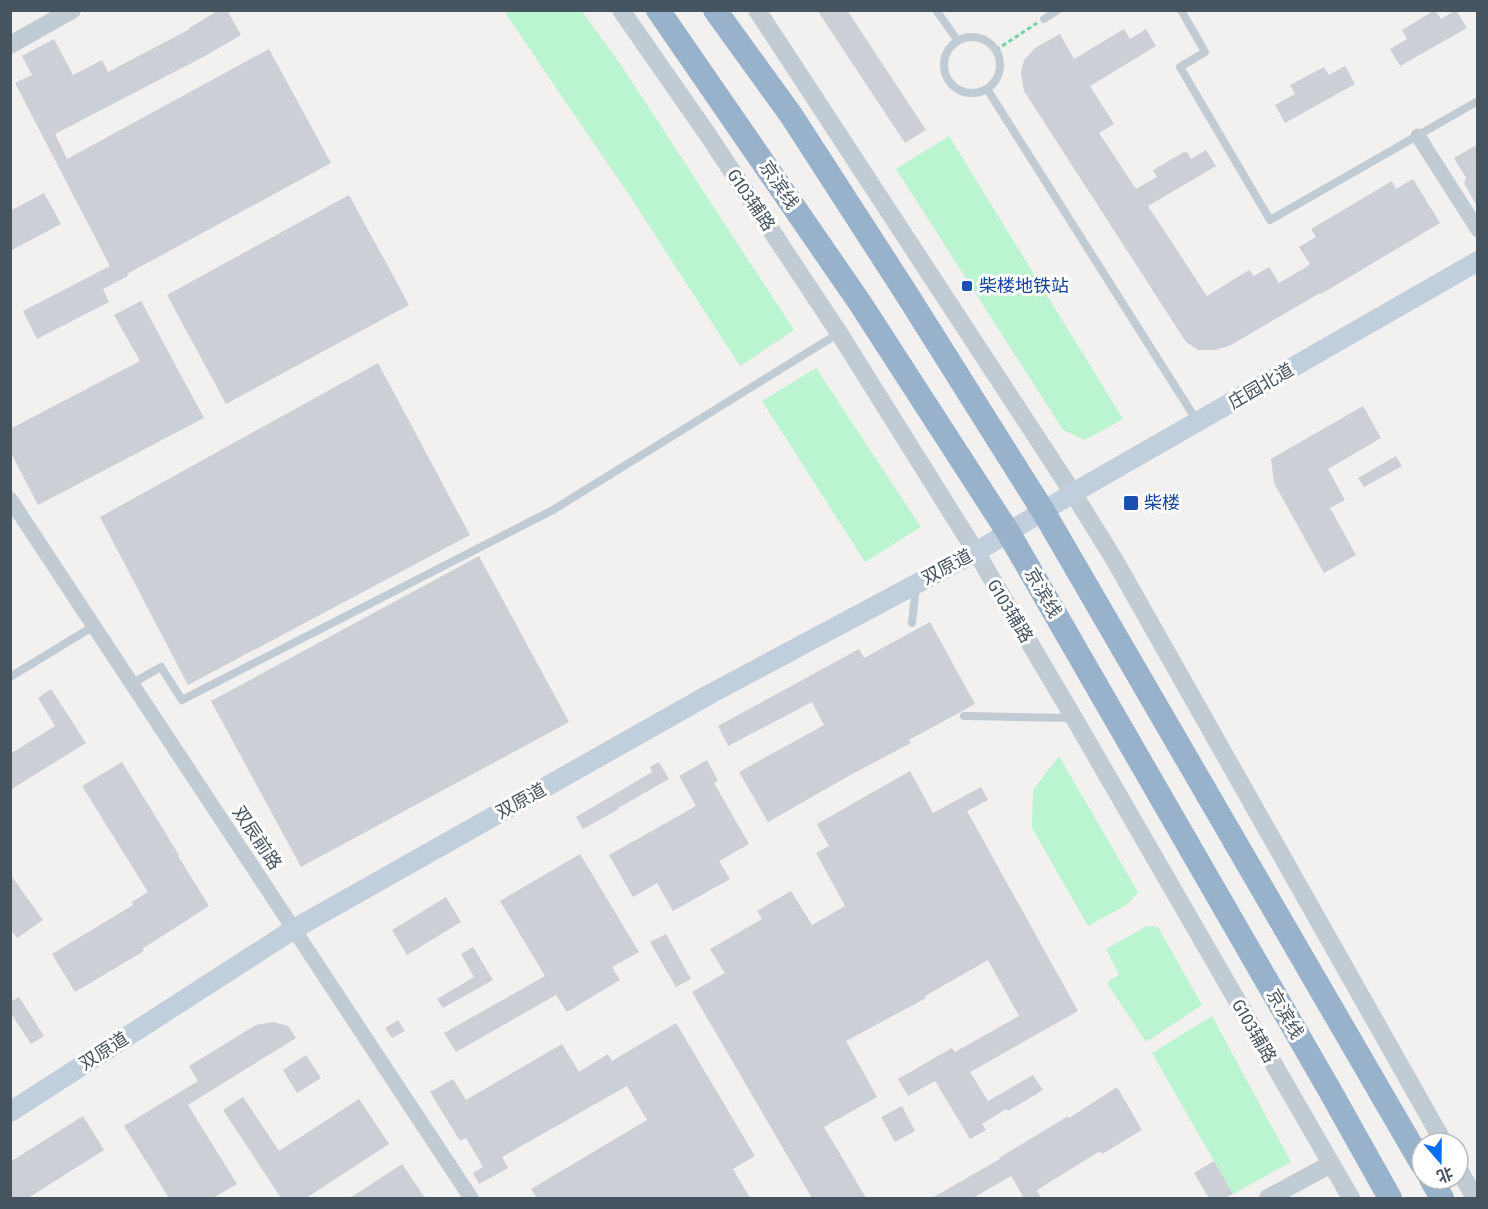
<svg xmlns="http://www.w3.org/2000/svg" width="1488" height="1209" font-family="'Fira Sans Condensed','Noto Sans SC',sans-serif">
<rect width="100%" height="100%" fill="#f3f0f0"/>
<path fill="#bbf4d1" d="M504,11H582L623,68L794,330L740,366L633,201Z
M949,136L1123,419L1085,440L1063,430L896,169Z
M816,368L921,527L865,562L762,401Z
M1059,756L1138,892L1128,904L1088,926L1032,828L1033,790Z
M1147,926L1158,927L1202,1005L1146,1042L1107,983L1119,974L1106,949Z
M1212,1016L1291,1162L1233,1194L1152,1053Z"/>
<path fill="#cccfd6" d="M219,10H227L241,35L205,56L55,134L67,159L269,49L331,163L127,274L128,276L103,289L109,302L37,339L23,311L110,266L15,83L32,75L22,56L54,39L73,75L102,60L108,72L190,29L189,28Z
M817,10H847L926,130L905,143Z
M1435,10L1441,19L1456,10L1467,28L1400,66L1390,49L1407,39L1402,30Z
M1124,29L1130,39L1146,29L1156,46L1090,86L1114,124L1099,133L1136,189L1157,177L1153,170L1186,151L1191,159L1206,150L1216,166L1148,206L1207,296L1249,270L1254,276L1269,267L1279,283L1305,268L1310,264L1299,247L1316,237L1311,229L1392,181L1396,189L1413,179L1440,223L1321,294L1320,293L1229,346L1215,350H1198L1186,342L1024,91L1021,73L1024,60L1035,48L1060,34L1074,59Z
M1345,66L1355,84L1285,123L1275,105L1295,94L1290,85L1324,67L1329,75Z
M1478,144V208L1464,183L1466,178L1454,158Z
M44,193L61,224L10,251V211Z
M349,195L409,305L226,404L167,295Z
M141,301L204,418L38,505L10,451V429L140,361L114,315Z
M378,363L470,535L188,685L100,517Z
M1363,406L1381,438L1328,469L1345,500L1330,508L1356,555L1324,573L1274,483L1271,459Z
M1396,456L1402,466L1364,487L1358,478Z
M479,556L569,722L301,867L211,701Z
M930,622L975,704L909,740L911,743L852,774L768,822L739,772L824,725L812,702L728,746L718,726L859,649L864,658Z
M51,689L86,743L10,790V754L55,726L38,698Z
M707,760L718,781L714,783L749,844L719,861L730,879L673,911L657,883L633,897L609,855L696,806L679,776Z
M122,762L179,855L178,856L209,906L142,949L144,951L75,992L52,954L133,905L132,902L148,892L82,786Z
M659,762L669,779L618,808L619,809L583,829L576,817L652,772L650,767Z
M910,771L933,813L981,787L988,800L967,811L1078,1011L970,1072L988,1101L1033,1075L1043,1090L1008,1111L1006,1109L982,1124L986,1130L970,1139L935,1081L908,1096L898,1079L952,1048L955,1052L1019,1016L988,960L925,996L926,998L846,1041L877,1097L824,1127L866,1198H812L692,992L725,973L710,949L762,919L757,911L791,891L812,925L845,906L816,853L829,846L817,824Z
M580,854L639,952L612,967L620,980L567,1012L556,995L456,1052L444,1033L545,976L500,901Z
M10,874L43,920L17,938L10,928Z
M446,897L461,922L407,955L392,930Z
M666,934L691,979L676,987L650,942Z
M473,947L493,980L443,1008L437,999L474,977L461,954Z
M19,997L44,1036L31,1044L10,1012V1002Z
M398,1020L405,1031L392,1038L385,1028Z
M273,1022L288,1026L296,1038L188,1105L237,1184L213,1198H169L124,1126L198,1081L189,1066L256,1025Z
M676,1023L755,1156L733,1169L750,1198H537L531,1189L647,1120L627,1086L502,1157L508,1168L479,1184L473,1173L483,1167L466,1138L460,1141L430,1092L453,1079L466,1100L562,1044L579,1072L608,1054L612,1061Z
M306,1055L321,1078L297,1093L283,1070Z
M1117,1087L1142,1130L1102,1154L1100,1151L1037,1190L1041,1198H1024L1011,1176L973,1198H932L1000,1159L999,1158L1068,1116L1069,1118Z
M243,1097L279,1151L359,1099L389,1144L306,1198H281L223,1110Z
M902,1106L915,1131L895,1142L881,1117Z
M83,1116L104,1150L28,1198H10V1162Z
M1214,1161L1233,1194L1225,1198H1209L1194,1173Z
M402,1164L425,1198H350Z"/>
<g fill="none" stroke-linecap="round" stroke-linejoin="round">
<path stroke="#6fd6a4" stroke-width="3" stroke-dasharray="4.5 3" stroke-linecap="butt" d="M996,50L1037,23"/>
<path stroke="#c0cbd3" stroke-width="8" d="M936,10L958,41
M1181,10L1205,52L1180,67L1270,220L1478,101
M1044,19L1058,10
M944 65a28 28 0 1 1 56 0a28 28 0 1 1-56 0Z
M987,89L1197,421
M912,623L916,586
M10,677L94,626
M131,684L161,667L182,700L553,510L839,333
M964,716L1072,718"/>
<path stroke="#c0cbd3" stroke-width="15" d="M1418,136L1478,230
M10,499L471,1198"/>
<path stroke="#c0cbd3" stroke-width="18" d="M621,10L708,135L839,333L976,552L1074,718L1351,1198
M757,10L1073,493L1114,559L1444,1143
M10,45L72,10
M1458,1168L1475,1198
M1268,1198L1331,1164"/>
<path stroke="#c1cedb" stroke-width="20" d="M10,1112L294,929L712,693L976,552L1073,493L1478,261"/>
<path stroke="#98b2cb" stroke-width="24" d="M658,10L860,303L1008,532L1329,1089L1390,1198
M715,10L791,115L906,293L1043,511L1422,1164
M1431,1179L1442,1198"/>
</g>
<g fill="#1a4fb4" stroke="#fff" stroke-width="2">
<rect x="961" y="280" width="12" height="12" rx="3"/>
<rect x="1123" y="495" width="16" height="16" rx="3"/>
</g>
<g text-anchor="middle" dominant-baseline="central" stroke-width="6" stroke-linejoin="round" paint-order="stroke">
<g font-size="18" fill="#465460" stroke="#fff">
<text transform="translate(779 185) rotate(56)">京滨线</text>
<text transform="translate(751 200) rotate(56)">G103辅路</text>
<text transform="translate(1261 386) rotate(-30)">庄园北道</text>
<text transform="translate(947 567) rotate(-28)">双原道</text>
<text transform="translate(1043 593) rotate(60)">京滨线</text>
<text transform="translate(1010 611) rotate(59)">G103辅路</text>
<text transform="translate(521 801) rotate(-29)">双原道</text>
<text transform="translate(257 838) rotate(56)">双辰前路</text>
<text transform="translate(1285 1014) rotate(60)">京滨线</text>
<text transform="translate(1254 1031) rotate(60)">G103辅路</text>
<text transform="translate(104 1051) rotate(-33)">双原道</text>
</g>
<g font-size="18" fill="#164399" stroke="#fff" text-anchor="start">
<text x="979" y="286">柴楼地铁站</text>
<text x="1144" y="503">柴楼</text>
</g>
</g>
<rect width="1488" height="1209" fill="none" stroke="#465460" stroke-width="24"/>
<g transform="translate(1440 1161) rotate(160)"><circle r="28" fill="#ffffff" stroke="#b5bbbf" stroke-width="1.5"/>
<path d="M0-4.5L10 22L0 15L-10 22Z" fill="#076ff7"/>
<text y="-9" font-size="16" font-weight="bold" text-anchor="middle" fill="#465460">北</text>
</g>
</svg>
